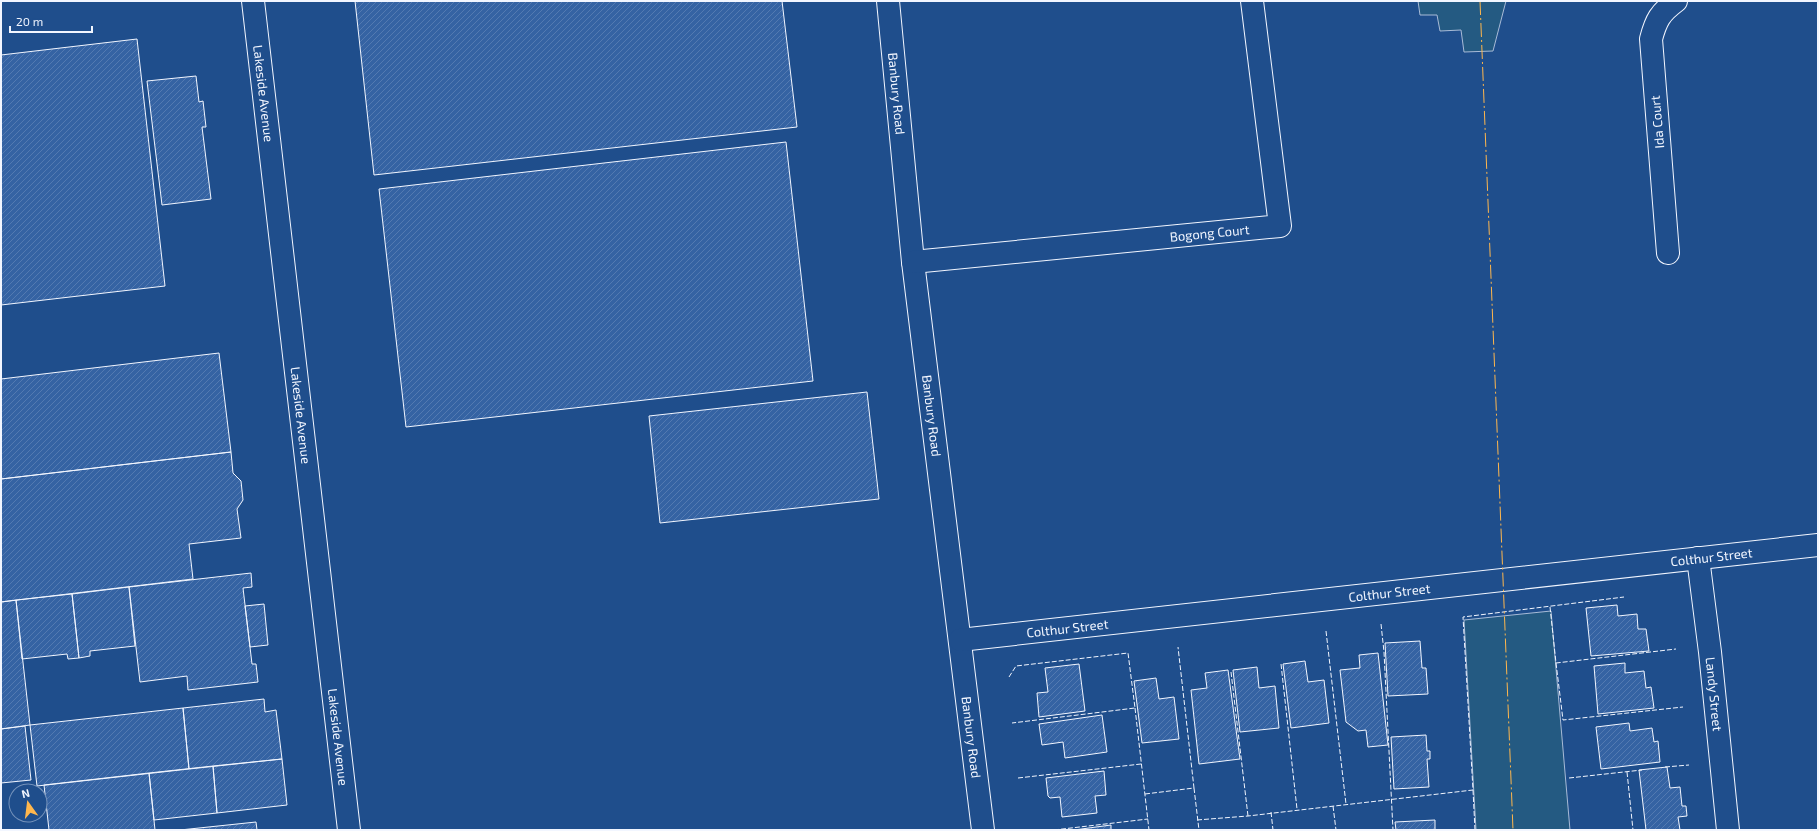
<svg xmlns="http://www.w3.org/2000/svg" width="1819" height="831" font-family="'Exo 2',sans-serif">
<defs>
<pattern id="building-hatch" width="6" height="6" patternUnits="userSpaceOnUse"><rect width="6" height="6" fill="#3563a3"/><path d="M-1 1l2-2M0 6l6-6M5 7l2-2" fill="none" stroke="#537ab1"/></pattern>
</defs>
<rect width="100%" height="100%" fill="#1f4e8c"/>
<path fill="#245a82" stroke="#a8bbd7" d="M1418,1H1506L1493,51L1464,52L1461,30L1440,31L1437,15H1420Z
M1551,611L1570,830H1476L1464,620Z"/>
<path fill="url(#building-hatch)" stroke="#f2f6ff" d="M355,1H782L797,127L374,175Z
M137,39L165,286L1,305V55Z
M196,76L199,102L203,101L206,127H202L211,199L162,205L147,81Z
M786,142L813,381L406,427L379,189Z
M219,353L231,452L1,479V379Z
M867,392L879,499L660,523L649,416Z
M231,452L233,473L241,481L243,500L237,509L241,538L189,544L193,579L1,602V479Z
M251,573L252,587L243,588L252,664H256L258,682L188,690L187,676L140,682L129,587Z
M129,587L135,646L90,651V656L79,658L72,594Z
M72,594L79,658L68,659L67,654L22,659L16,600Z
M16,600L30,725L1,729V602Z
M264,604L268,645L250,647L245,606Z
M1617,605L1618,616L1637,614L1638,629H1646L1649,651L1591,656L1586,608Z
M1420,641L1422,668H1426L1428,694L1388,696L1385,643Z
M1378,653L1388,745L1368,747L1366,730L1358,731L1346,722L1340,670L1360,668L1359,655Z
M1305,661L1308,682L1324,680L1329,723L1291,728L1283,664Z
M1625,663V673L1644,671L1646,688L1651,687L1654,708L1598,714L1594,666Z
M1079,664L1085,711L1039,717L1037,693L1048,692L1045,668Z
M1257,667L1259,688L1275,686L1279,728L1240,732L1233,670Z
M1228,670L1240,759L1199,764L1191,690L1207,688L1205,673Z
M1156,678L1159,699L1174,697L1179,739L1142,743L1134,681Z
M264,699L265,712L276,710L282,759L189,769L183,708Z
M183,708L189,769L37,786L30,725Z
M1102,715L1107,752L1065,758L1063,742L1042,745L1039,724Z
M1629,723L1630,731L1652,728L1654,742L1658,741L1660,762L1601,769L1596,727Z
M25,726L31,780L1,783V729Z
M1426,735L1427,751H1430V759H1427L1429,787L1394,789L1391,737Z
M282,759L287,805L217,813L213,766Z
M213,766L217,813L154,820L149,773Z
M1667,767L1670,788L1680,787L1682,806H1686L1687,816L1678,817L1680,830H1646L1639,770Z
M1104,771L1106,795L1095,796L1097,813L1062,817L1060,797L1050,798L1048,796L1046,778Z
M149,773L155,830H49L44,785Z
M1435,820V830H1396L1395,822Z
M256,822L257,830H180Z
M1111,825V830H1074Z"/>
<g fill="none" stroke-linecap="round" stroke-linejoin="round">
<g stroke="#f2f6ff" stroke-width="24">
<g id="minor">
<path id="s1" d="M253,1L349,830"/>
<path id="s2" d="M888,1L913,262L983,830"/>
<path d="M1668,253L1651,39C1656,20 1660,13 1676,1"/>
<path id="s3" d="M913,262L1280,226L1252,1"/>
<path id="s4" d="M1698,558L1710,652L1728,830"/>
<path id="s5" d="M960,640L1818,545"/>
</g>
</g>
<use href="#minor" stroke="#1f4e8c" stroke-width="22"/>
<path stroke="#f2f6ff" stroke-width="1" stroke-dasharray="5 2" stroke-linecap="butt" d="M1550,607L1556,663L1676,649
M1381,624L1384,652L1393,830
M1326,631L1346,804
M1556,663L1563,720L1683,707
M1281,664L1297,809
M1231,672L1248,816
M1009,677L1016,666L1128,653L1135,708L1012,723
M1135,708L1149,830
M1665,767L1689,765
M1627,772L1633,830
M1018,778L1141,764
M1569,778L1642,770
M1194,788L1199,830
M1473,790L1475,830
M1145,794L1194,788L1178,647
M1333,806L1336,830
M1271,812L1273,830
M1197,820L1248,816L1473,790L1463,617L1624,597
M1054,830L1148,819"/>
<path stroke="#ffb74d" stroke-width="1" stroke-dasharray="14 3 2 3" stroke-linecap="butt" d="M1480,1L1513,830"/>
</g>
<g text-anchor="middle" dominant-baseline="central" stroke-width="3" stroke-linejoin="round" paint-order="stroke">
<g font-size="13" fill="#f2f6ff" stroke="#1f4e8c">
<text stroke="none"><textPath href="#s1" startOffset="93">Lakeside Avenue</textPath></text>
<text stroke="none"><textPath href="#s2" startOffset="93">Banbury Road</textPath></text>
<text transform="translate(1657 122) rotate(-95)">Ida Court</text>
<text stroke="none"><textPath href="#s3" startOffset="298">Bogong Court</textPath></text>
<text stroke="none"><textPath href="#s1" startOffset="417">Lakeside Avenue</textPath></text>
<text stroke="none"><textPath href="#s2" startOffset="417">Banbury Road</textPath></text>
<text stroke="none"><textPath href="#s5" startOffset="756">Colthur Street</textPath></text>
<text stroke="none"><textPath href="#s5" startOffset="432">Colthur Street</textPath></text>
<text stroke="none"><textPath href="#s5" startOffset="108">Colthur Street</textPath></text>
<text stroke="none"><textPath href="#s4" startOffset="137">Landy Street</textPath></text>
<text stroke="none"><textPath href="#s1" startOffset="741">Lakeside Avenue</textPath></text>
<text stroke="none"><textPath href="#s2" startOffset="741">Banbury Road</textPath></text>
</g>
</g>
<rect width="1819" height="831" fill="none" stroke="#f2f6ff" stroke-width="4"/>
<g transform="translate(28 803) rotate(346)"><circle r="19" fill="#1f4e8c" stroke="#7391ba"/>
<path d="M0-3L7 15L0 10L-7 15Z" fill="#ffb74d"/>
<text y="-6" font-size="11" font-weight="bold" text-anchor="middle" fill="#f2f6ff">N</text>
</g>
<path d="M10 26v6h82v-6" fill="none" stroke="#f2f6ff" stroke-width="2"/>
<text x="16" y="26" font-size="12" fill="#f2f6ff" stroke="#1f4e8c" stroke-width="3" paint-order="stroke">20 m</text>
</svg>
